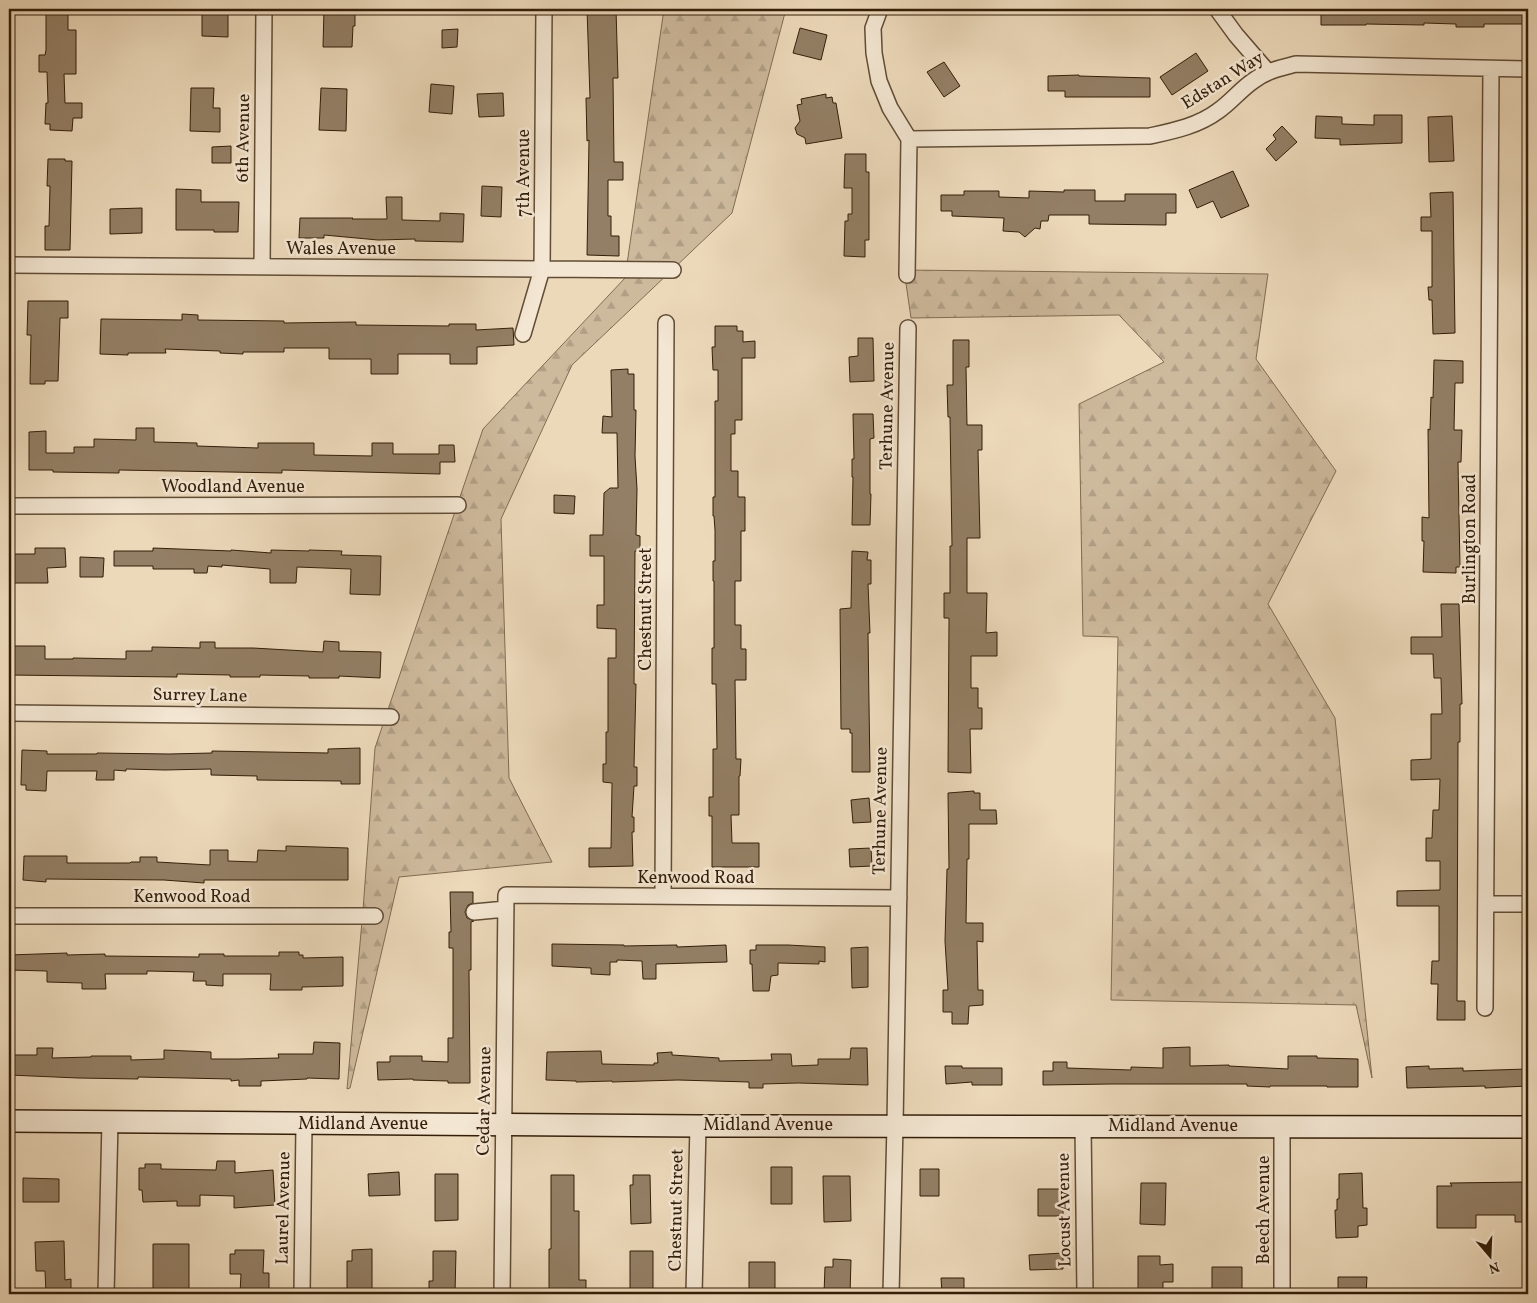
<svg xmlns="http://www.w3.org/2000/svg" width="1537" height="1303" font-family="Vollkorn,serif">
<defs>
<pattern id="forest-firs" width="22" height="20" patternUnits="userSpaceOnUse" patternTransform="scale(1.25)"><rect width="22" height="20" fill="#cdb99c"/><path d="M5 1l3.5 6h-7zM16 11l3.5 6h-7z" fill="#b09f85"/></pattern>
</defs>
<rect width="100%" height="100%" fill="#ecd9ba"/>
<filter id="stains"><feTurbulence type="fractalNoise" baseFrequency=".004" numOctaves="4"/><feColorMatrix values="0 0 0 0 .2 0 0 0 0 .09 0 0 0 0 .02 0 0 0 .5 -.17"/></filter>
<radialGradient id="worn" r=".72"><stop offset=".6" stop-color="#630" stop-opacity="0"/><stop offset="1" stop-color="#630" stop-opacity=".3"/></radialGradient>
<path fill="url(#forest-firs)" stroke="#806c52" d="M664,9H786L732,213L572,365L501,519L509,778L552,862L399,877L350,1088L347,1089L363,910L375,748L483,429L625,278Z
M904,270L1268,274L1256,359L1336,471L1268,604L1335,718L1372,1078L1356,1005L1111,1000L1118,637L1083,636L1079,404L1164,362L1119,315L911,318Z"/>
<path fill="#937f65" stroke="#331e09" d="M202,9H228V37L202,36Z
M324,9H355V26H353L352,47H323Z
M587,9H616L618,78H613L614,162H623V180H608V216H611V236H619V256L587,255L589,140L587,141L586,98H590Z
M1321,9H1528V24H1484V27H1456V24L1424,23V25L1366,24V25H1321Z
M46,10H68V30H76V74H64L65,103H82V118H73L72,131L50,130V124H45L46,103H48L47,72H39V55H45L46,50Z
M800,28L827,35L821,60L793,53Z
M458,29L457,47L442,48V30Z
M1196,53L1208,71L1172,95L1160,77Z
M944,62L960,86L944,97L927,72Z
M1079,75V76L1150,78V97H1065V91H1048V76Z
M431,84L454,86L452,114L429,112Z
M191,88H214L213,108H220V132L190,131Z
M321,88L347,89L346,131L319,130Z
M503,93L504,116L479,117L477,94Z
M826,94V98L832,97L833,103H836L842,138L806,144L805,138L797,134L795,128L800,121L797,105L802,104L801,99Z
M1374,115H1402V143L1340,145V139L1315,138L1316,116L1342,117V124L1374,125Z
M1452,116L1454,161L1429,162L1428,117Z
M1282,126L1297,142L1276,161L1266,149L1276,139L1273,135Z
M231,146V163H212V147Z
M845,154H866V172H869V240H865V257L844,256L845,221H848V214H852V188H844Z
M48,159H65V161H72L70,250H45V226H49L50,186H47Z
M1233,171L1249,206L1221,218L1213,201L1197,208L1189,190Z
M482,186L502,187L501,217L481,216Z
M176,189L201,190V202H239L238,232H214V230H176Z
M1064,190H1095V201H1125V194H1176V213H1166V225L1089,224V215H1049L1048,221H1041L1040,229L1035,228L1025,237L1019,232L1003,231L1004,218L952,216V211H941V195H964V191H999V197L1029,198V191L1064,192Z
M1453,192L1455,333L1433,334L1432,300H1429L1428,287H1432V231H1421V217H1431L1430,193Z
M386,197H402V220L440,221V213L464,214L463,242L415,241V239L378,240L324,235V238H299L300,218H353L352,219H387Z
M142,208V233L110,234V209Z
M28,301H68V318H60L58,381H45V384H30L31,335H27Z
M182,314L198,315V320L284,321V323L356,322V325L449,326V324H476V330L513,328L514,345L477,347V364H450V354H398V374H371V359H329V348H284V352H243V354L220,353V351L165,349L166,353H128V355L100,354L101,319L182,320Z
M715,326H737V331H743V342L755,341V358H742V420H735V434H731V471H738V497H745V531H741V581H735V625H741V649H746V680H735L736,759H741L740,776H739V815H731L732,843H759V867H712V816H709V797H713V749H717L716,684H712V648H714V581H713V561H715V530L714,516H713V497H715V401H718V370H713L712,347H715Z
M858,338H873L874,381L850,382L849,357L858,356Z
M953,340H969V367H966L967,425H982V450H978L980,538H967V593H987L986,633L997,632V656H971V688H978V708H982V729H970L971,773L948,772L949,618H944V593H950V546H952L950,417H948L947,385H953Z
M1434,360L1463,361V383H1455L1454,430H1462L1461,462H1458L1460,567H1456V573L1423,572L1424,541H1422V517L1429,518L1428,429L1430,430L1431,397L1433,398Z
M628,369V374H634V410H636L635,456L637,489L636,535L640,536V551H635L634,684H636L634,767H637V786H634L632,817H634V832H632L633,866L589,867V848H611L612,783L603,782V764H606V732H608V658H616V629L597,628V605H604V556H590V535H603L604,493L610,488H618L617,433H602L603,416L612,417L611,370Z
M853,414H873L874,438L870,439V494H871L870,525H852L853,477H852V459H854Z
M136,428H154V442L197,443V446L258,448V443H314V455L372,456V443H393V454H439V445H454L455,462H440V474L282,470V473L119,470V473L53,472V470H29V432L46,431V453H74V447H94V439L136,440Z
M554,495L575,496L574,514L554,513Z
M35,548H65L66,567L47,568L48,583H9V554H35Z
M153,548L231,551V550L271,553V550L309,551V550L342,551L341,555L381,556L380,595L350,594L351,569L297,567L296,583H270V569L222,565V567L208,566L207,573H194V569H153V566H114V551H153Z
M852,551L868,552L867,560H871V584H868L870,633H868L870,772H852V733H850V729H841L840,609L851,608Z
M80,557L104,558L103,577H80Z
M1441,604H1459L1462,704H1460V742H1458L1457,1001H1465V1020H1437L1438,984H1431L1432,961H1439V906H1397V891L1440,890V861H1426V838H1432L1433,810H1439L1440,779L1411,780V760L1431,759V714H1442L1441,678H1434L1433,654H1411V637H1442Z
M324,641L339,642V651L381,652L380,678L339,676V678H309V676L260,675V677H230V675L177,674V677L9,675V646H45V659H73V658L126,659V651H152V647L200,648V642H215V648H253L323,652Z
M360,748V784H341V781L257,780V776L211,775V769L165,770L126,769V771L114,770V780H96L97,771H47L46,791L26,790V785H21L22,750L47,751V754H97V753L169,754L212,753V751L328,753V749Z
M974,791V793H980V810H996L997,824H969V859H967L966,923H983V942L977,941L978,990H983V1005L969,1006L968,1024H952V1012H943V990H948L945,941L947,869H949L948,793Z
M869,798L871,822L853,823L851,800Z
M286,846L348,848V880H204V883L164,880L46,879V882L23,880L24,856H67V863H130L131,862H140V857H157V862L210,865V850H228V861L257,862L258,850L286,851Z
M871,848L872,866L850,867L849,849Z
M450,892H473V903L468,905L465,912L467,918L474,921L471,922V970H469L470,1083H448V1081L413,1080V1079L378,1080L377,1062H390V1056H422V1061L448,1062V1038H453V948H449V932H451Z
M552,944L624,945V946L677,945V947L726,945L727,962L656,964V979H643L642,961L617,960V962H610V975L591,974V968L552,966Z
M756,945H788L825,947V962L819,961V964L778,963V975L771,976L769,991H753L752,964H750V950H756Z
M868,947V987L852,988L851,948Z
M279,952H299V955H303V958L343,957V986L302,987V990H270L271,974H223V986L206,985V981H193L194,972L147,971V974H105L106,989H82V983L47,982V971L9,970V955L67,953V955L105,954V956L199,957V954H224V956H279Z
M314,1042L340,1043L339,1079L307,1078V1079L261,1081V1086H239V1080L231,1081V1079L138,1077V1079L78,1078L9,1075V1055H37V1048H53L52,1058L91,1057V1056H131V1060L164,1059V1050L211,1052V1059H239L279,1058L278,1054H313Z
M1190,1047V1066L1229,1065V1066L1288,1069V1056H1317V1058L1358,1059V1087H1327V1086H1270V1087L1247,1086V1084H1111L1043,1085V1071H1053V1062H1067V1068L1131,1070V1067L1163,1068V1048Z
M851,1048H867L868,1085L798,1083L763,1084V1088H749V1082L678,1080L612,1082V1081L576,1082V1081L546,1080L547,1052L601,1051L602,1064L654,1065V1063H658L657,1053L672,1052V1055L719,1058V1061L772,1060L771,1054H791L792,1066L818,1065V1059H850Z
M945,1066H962V1068H1002V1085H972V1082L946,1084Z
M1429,1066V1069L1463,1068V1071L1528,1069V1086L1485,1088V1086L1407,1088L1406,1067Z
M217,1161H235V1173L273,1170L275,1205L234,1208V1196L200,1195V1206H177V1201L143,1202L142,1190H139V1168H145V1164H161V1169L216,1170Z
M771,1167H792V1204H771Z
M920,1169H939V1196H920Z
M399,1172L400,1195L369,1196L368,1174Z
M1362,1173L1363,1208H1367V1225L1358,1226V1237L1336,1238L1335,1210H1337V1199H1339V1174Z
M435,1174H458V1220L435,1221Z
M551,1175H574V1211H579V1280H586V1294H549V1249H551Z
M633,1175H650L651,1223L631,1224L630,1185H633Z
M823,1176H850L851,1221L824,1222Z
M23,1178L59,1179V1202H23Z
M1528,1182V1222H1515V1215H1476V1228H1437V1186H1452L1450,1183Z
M1141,1183H1166L1165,1225L1140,1224Z
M1038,1189H1063V1216H1038Z
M64,1241L65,1280L71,1279V1294H46L45,1271H36L35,1242Z
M153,1244H189V1294H153Z
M372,1249V1294H347V1261H352V1250Z
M235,1250H264L263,1273H269V1294H240L241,1274H230V1254H235Z
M433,1251H456L455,1294H429V1281H433Z
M630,1251H653V1294H630Z
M1063,1253V1269L1030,1270L1029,1255Z
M1138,1256H1160V1265L1173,1264V1282H1163V1294H1138Z
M833,1259L851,1260L850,1294H824L825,1267H833Z
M749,1262H775V1294H749Z
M1212,1267H1242V1294H1212Z
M1338,1277H1367L1366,1294H1338Z
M941,1278H964V1294H942Z"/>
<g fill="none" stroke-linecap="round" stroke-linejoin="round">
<g stroke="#614d35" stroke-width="18">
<path id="street" d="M880,9L873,28L874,53L879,81L890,108L909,139L907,275
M1217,9L1236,35L1268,72
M909,139L1150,136C1173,131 1198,126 1218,111C1231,102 1240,90 1253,81C1266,71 1280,68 1296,64L1528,69
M9,265L673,270
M262,267L264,9
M523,334L542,269L544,9
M9,506L458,505
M9,713L391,717
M663,896L666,323
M1486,904H1528
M474,912L506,909
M9,916H375
M1485,1008L1491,69
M1083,1125L1085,1294
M106,1294L110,1121
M302,1294L304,1123
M502,1294L506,895L899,898
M694,1294L698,1126
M891,1294L895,1125L908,328
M1282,1294V1126"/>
</g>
<g stroke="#331e09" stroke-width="24">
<path id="secondary" d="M9,1121L698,1126L1528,1127"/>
</g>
<use href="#street" stroke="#f3e6d2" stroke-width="15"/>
<use href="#secondary" stroke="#f3e6d2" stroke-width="21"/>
</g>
<g text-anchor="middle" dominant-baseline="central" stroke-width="5" stroke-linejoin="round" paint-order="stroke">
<g font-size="18" fill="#331e09" stroke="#f3e6d2">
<text transform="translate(1223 81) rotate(-32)">Edstan Way</text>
<text transform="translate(244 138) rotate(-89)">6th Avenue</text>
<text transform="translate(524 173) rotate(-90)">7th Avenue</text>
<text x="341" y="249">Wales Avenue</text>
<text transform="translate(888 406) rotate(-89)">Terhune Avenue</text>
<text x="233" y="487">Woodland Avenue</text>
<text transform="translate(1470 539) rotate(-90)">Burlington Road</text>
<text transform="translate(646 609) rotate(-90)">Chestnut Street</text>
<text transform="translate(200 696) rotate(1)">Surrey Lane</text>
<text transform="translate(881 811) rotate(-89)">Terhune Avenue</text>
<text x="696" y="878">Kenwood Road</text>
<text x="192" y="897">Kenwood Road</text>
<text transform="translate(485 1101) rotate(-89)">Cedar Avenue</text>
<text x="363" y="1124">Midland Avenue</text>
<text x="768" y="1125">Midland Avenue</text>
<text x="1173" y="1126">Midland Avenue</text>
<text transform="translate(284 1208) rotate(-89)">Laurel Avenue</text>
<text transform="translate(677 1210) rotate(-89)">Chestnut Street</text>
<text transform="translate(1065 1210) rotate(-91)">Locust Avenue</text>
<text transform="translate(1264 1210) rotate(-90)">Beech Avenue</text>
</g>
</g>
<rect width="1537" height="1303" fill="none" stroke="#ecd9ba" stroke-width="30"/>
<rect x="10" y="10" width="1517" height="1283" fill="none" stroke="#331e09" stroke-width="2.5"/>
<rect x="15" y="15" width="1507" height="1273" fill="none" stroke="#331e09"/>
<g transform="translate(1490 1256) rotate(161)" stroke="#f3e6d2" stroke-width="4" paint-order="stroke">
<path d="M0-4L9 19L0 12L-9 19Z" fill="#331e09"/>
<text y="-8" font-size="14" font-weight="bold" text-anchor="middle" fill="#331e09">N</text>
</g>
<rect width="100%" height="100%" filter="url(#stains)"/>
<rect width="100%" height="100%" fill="url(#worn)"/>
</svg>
